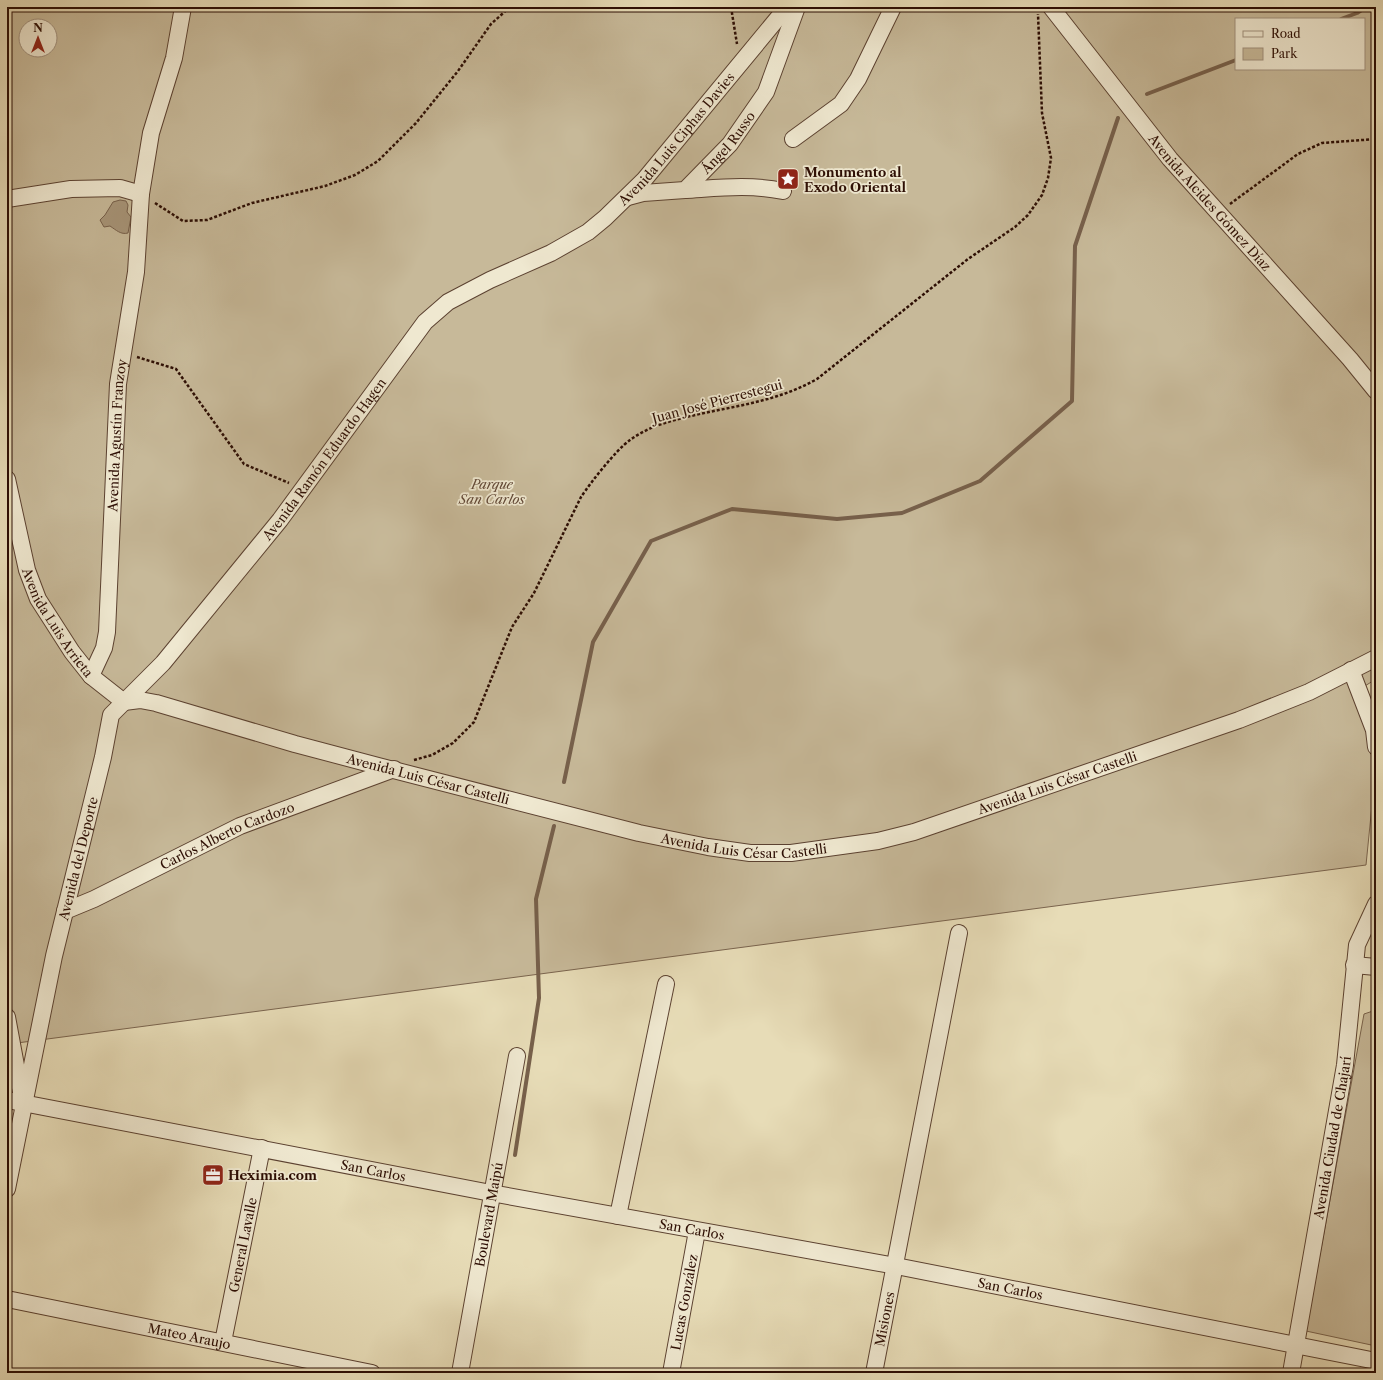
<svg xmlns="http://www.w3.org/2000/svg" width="1383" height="1380" font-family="'Libre Caslon Text',serif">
<rect width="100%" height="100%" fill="#e7dcb7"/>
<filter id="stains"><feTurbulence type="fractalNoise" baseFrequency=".005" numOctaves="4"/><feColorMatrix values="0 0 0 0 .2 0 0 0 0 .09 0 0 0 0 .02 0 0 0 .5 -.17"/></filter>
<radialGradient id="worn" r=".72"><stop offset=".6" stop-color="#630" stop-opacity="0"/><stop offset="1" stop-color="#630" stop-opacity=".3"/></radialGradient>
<path fill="#c7b999" stroke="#7a644e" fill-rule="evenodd" d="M7,7H1376V679L1357,691L1370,738L1374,785L1366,865L17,1043L7,986ZM1236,19H1364V69H1236ZM26,26H50V50H26Z
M1376,1010V1346L1306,1331L1364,1014Z"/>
<path fill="#a8967a" stroke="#77604b" d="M120,200L126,201L128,205L127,212L131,217L128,233C121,235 116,230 110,226L104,227L100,220L105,215L113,202Z"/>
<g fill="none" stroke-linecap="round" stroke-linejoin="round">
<path stroke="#77604b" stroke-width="4" d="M1341,19L1357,13L1366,7
M1147,94L1236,60
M564,782L593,642L651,541L732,509L837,519L902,513L980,481L1072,401L1075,246L1118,118
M515,1155L539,998L536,899L554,826"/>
<g stroke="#5c4231" stroke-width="18">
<g id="minor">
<path id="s1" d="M1051,7L1170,159L1350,359L1376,391"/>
<path d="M793,139L841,104L858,79L893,7"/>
<path d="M685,190C718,188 750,184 783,191"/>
<path id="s2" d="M628,197L643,193L685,190L730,144L766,92L797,7"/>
<path d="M7,199L71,189L120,188L141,194"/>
<path id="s3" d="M7,479L27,570L38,599L72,652L91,676L124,702"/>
<path d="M1351,670L1374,730L1376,747"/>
<path id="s4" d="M91,676L104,648L107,632L118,384L136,272L141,194L151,133L174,58L183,7"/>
<path id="s5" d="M124,702L140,700L156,703L295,744L378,766L639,833L708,847L750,853H791L878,841L914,832L1239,720L1309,692L1376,658"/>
<path id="s6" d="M65,911L94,899L240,826L394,769"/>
<path d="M1354,965L1376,967"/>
<path d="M7,1017L22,1098"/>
<path id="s7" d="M7,1100L491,1193L896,1266L1376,1361"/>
<path id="s8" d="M7,1189L54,956L103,757L111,715L163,663L280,520L425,322L448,302L490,280L551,253L588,232L605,218L644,180L787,7"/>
<path d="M618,1216L666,984"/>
<path id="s9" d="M7,1299L372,1373"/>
<path id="s10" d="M223,1342L262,1148"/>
<path id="s11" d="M460,1373L517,1056"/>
<path id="s12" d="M671,1373L697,1231"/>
<path id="s13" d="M874,1373L959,933"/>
<path id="s14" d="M1291,1373L1345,1065L1357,945L1376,904"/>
</g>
</g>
<path stroke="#2d0e04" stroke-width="2.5" stroke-dasharray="3 2" stroke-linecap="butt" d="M731,7L737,44
M155,203L183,221L207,220L252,203L325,186L355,175L378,161L416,123L458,71L491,24L510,7
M1230,204L1298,154L1322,143L1376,139
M137,357L176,369L244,464L289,483
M414,760L432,755L453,743L474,722L512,627L534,593L581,497C591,482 616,450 630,440C652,424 678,419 704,413C743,405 782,399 817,379L968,259L1015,227L1028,215L1042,195L1048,178L1051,158L1042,113L1038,14"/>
<use href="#minor" stroke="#efe8d0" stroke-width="16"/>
</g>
<defs>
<g id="sight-square" transform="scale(1.15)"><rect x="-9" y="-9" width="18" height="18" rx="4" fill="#8f2418" stroke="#efe8d0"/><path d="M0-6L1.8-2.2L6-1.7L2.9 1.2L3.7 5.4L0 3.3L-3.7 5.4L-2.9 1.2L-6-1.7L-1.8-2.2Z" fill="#fff"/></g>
<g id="office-square" transform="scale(1.15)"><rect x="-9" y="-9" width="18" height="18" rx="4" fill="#8f2418" stroke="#efe8d0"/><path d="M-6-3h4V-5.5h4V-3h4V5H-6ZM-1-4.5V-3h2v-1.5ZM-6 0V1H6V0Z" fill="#fff"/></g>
</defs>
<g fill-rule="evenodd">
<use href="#sight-square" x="788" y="179"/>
<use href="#office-square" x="213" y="1175"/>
</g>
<g text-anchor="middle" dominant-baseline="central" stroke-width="3.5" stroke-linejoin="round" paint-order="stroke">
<g font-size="13" fill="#2d0e04" stroke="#efe8d0">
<text stroke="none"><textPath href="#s8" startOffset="1305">Avenida Luis Ciphas Davies</textPath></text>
<text stroke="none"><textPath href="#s2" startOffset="122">Ángel Russo</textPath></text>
<text stroke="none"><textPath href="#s1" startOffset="252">Avenida Alcides Gómez Díaz</textPath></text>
<text transform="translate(717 401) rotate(-15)">Juan José Pierrestegui</text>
<text stroke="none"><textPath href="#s4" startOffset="244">Avenida Agustín Franzoy</textPath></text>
<text stroke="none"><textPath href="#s8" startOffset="819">Avenida Ramón Eduardo Hagen</textPath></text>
<text stroke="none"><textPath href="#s3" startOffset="154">Avenida Luis Arrieta</textPath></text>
<text stroke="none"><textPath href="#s5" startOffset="315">Avenida Luis César Castelli</textPath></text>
<text stroke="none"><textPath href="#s5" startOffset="963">Avenida Luis César Castelli</textPath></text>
<text stroke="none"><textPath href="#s6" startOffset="179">Carlos Alberto Cardozo</textPath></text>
<text stroke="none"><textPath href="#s5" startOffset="639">Avenida Luis César Castelli</textPath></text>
<text stroke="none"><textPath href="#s8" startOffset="338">Avenida del Deporte</textPath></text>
<text stroke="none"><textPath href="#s14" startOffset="239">Avenida Ciudad de Chajarí</textPath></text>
<text stroke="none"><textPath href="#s7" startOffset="373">San Carlos</textPath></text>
<text stroke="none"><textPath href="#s11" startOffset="161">Boulevard Maipú</textPath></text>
<text stroke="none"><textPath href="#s7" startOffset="697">San Carlos</textPath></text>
<text stroke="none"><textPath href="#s10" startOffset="99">General Lavalle</textPath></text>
<text stroke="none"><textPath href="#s7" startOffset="1021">San Carlos</textPath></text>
<text stroke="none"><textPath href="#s12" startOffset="72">Lucas González</textPath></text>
<text stroke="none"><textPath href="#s13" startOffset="55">Misiones</textPath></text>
<text stroke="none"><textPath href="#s9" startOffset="186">Mateo Araujo</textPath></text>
</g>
<g font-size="13" font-weight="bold" fill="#2d0e04" stroke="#efe8d0" text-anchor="start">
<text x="804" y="172">Monumento al<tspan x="804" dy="15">Exodo Oriental</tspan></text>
<text x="228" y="1175">Heximia.com</text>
</g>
<g font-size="13" font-style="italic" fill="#634a38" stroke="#efe8d0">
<text x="492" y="484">Parque<tspan x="492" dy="15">San Carlos</tspan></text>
</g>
</g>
<rect width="1383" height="1380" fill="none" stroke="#e7dcb7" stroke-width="24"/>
<rect x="8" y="8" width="1367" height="1364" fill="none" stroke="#2d0e04" stroke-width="2"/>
<rect x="12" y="12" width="1359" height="1356" fill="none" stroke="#2d0e04"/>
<rect x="1235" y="18" width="130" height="52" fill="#efe8d0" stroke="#a1917e"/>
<rect x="1243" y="31" width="20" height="6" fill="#efe8d0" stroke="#a1917e"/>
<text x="1271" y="38" font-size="12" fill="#2d0e04">Road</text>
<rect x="1243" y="48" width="20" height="12" fill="#c7b999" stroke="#a1917e"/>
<text x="1271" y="58" font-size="12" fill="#2d0e04">Park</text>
<g transform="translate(38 38)"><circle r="19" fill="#efe8d0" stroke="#a1917e"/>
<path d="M0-3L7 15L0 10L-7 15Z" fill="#8f2418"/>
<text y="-6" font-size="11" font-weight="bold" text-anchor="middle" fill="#2d0e04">N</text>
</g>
<rect width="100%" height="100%" filter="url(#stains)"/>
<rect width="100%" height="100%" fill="url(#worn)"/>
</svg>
